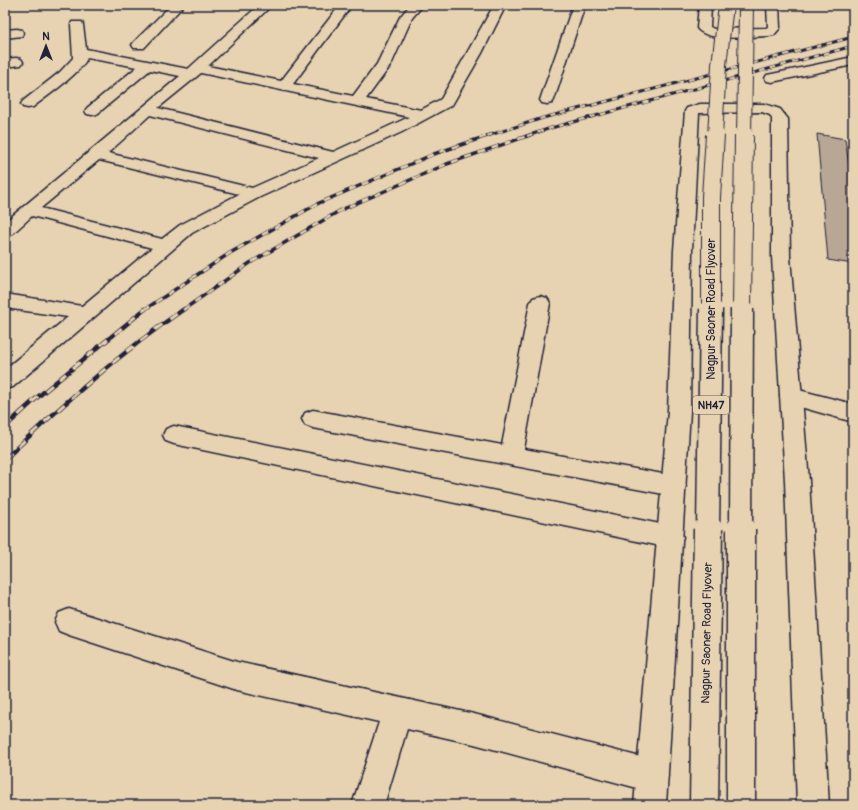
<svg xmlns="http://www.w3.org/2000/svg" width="858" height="810" font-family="Pangolin,sans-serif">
<rect width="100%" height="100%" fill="#e7d3b2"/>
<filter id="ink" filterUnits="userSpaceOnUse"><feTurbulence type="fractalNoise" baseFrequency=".025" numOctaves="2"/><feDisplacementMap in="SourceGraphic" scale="8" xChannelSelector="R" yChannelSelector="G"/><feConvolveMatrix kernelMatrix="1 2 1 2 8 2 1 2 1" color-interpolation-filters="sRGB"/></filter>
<g filter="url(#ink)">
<path fill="#b7a794" stroke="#22223b" d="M817,134L845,139L853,192V264L828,260Z"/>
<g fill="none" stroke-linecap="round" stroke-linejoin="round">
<g stroke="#22223b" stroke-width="3">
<path id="minor" d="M171,5H184L144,48H134L132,45L134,42Z
M259,5H272L208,66L281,81L340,5H352L293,84L353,96L377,64L400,17L410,5H423L412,18L391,65L366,99L421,110L441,99L494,5H506L482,53L452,105L402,132L260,197L192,233L13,387L5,389V369L68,317L5,308V294L82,306L152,248L32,216L11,235L5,236V222L180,76L150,70L97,114L92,115L87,114L85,111L87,108L137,67L87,58C82,72 46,97 33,107L28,108L23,107L21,104L23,101L60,72L73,58L71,25L72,22H82L83,25L86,49L188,69ZM201,73L409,117L333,152L158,108ZM150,115L319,158L252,188L108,153ZM99,160L239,194L180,225L162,239L41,208Z
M573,5H585L554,100L552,103L547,104L542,103L540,100Z
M699,5H711L710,27L714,29L766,28L768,27L767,5H779L780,28L774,35L769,36C752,36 707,43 697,28Z
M17,29L22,30L23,33L22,36L5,38V30Z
M853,57V65L772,82L767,81L765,78L767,75L772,74Z
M16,58L21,59L23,62L21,65L5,67V59Z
M540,296L547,298L550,303L524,449L674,476L682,479L686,486L682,493L674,496L313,428L305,425L302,419L305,413L313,410L502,445L530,303L533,298Z
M791,388L853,404V422L783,402L780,396L783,390Z
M174,426L670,526L679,529L683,537L679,545L670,548L174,444L166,441L163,435L166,429Z
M69,609L237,662L474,714L652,760L663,765L668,776L663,787L652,792L474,744L407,729L384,805H352L379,722L237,690L69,635L59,631L55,622L59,613Z"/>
</g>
<g stroke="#22223b" stroke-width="3">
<path id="highway" d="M700,104H764L780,109L788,119L790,257L809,481L829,805H797L785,481L772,257V119L770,115L762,112L699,113L692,250L690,411L666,805H634L668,411L674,250L685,111L687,108Z"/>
</g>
<use href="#minor" fill="#e7d3b2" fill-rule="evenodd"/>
<use href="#highway" fill="#e7d3b2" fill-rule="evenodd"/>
<g stroke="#22223b" stroke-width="3">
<path id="rail-far2" d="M487,136L543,118L853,37
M527,136L551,128L853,46"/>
</g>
<g stroke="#22223b" stroke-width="3.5">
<path id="rail-far1" d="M144,310L230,253L319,203L434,154L490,135
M183,310L250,263L341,210L447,164L530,135"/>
</g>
<g stroke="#22223b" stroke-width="4.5">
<path id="rail" d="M5,427L40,395L145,309
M5,459C62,405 120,353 184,309"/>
</g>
<use href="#rail-far2" stroke="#e7d3b2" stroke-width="2" stroke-dasharray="5.5" stroke-linecap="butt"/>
<use href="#rail-far1" stroke="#e7d3b2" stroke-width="2.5" stroke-dasharray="7" stroke-linecap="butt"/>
<use href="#rail" stroke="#e7d3b2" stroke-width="3" stroke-dasharray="9" stroke-linecap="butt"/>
<g stroke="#22223b" stroke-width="16" stroke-linecap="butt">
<path id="highway-bridge-far3" d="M715,136L719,65L726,5
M744,136L746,5"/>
</g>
<g stroke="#22223b" stroke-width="20" stroke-linecap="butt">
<path id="highway-bridge-far2" d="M711,310V197L715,135
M742,310L744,135"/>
</g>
<g stroke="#22223b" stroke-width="25" stroke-linecap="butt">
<path id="highway-bridge-far1" d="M708,530L711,309
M741,530L742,309"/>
</g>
<g stroke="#22223b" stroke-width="31" stroke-linecap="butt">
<path id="highway-bridge" d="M741,529V805
M704,805L708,529"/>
</g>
<use href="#highway-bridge-far3" stroke="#e7d3b2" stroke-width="14"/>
<use href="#highway-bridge-far2" stroke="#e7d3b2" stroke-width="18"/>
<use href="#highway-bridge-far1" stroke="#e7d3b2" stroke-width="22"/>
<use href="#highway-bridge" stroke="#e7d3b2" stroke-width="28"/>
</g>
</g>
<g text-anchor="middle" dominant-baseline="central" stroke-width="3.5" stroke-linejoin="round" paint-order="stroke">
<rect fill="#e7d3b2" stroke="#5d575f" stroke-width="1" x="693" y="396" width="36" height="18" rx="3"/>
<g font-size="11" font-weight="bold" fill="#22223b">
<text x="711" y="405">NH47</text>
</g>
<g font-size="12" fill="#22223b" stroke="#e7d3b2">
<text transform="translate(711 309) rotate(-90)">Nagpur Saoner Road Flyover</text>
<text transform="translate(707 633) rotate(-89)">Nagpur Saoner Road Flyover</text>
</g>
</g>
<rect width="858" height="810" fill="none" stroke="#e7d3b2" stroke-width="20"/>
<rect x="10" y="10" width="838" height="790" fill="none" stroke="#22223b" stroke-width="1.5" filter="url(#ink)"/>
<g transform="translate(46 46)" stroke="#e7d3b2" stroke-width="3" paint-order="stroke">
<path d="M0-3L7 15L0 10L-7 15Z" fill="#22223b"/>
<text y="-6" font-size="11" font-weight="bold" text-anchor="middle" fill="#22223b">N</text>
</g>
</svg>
